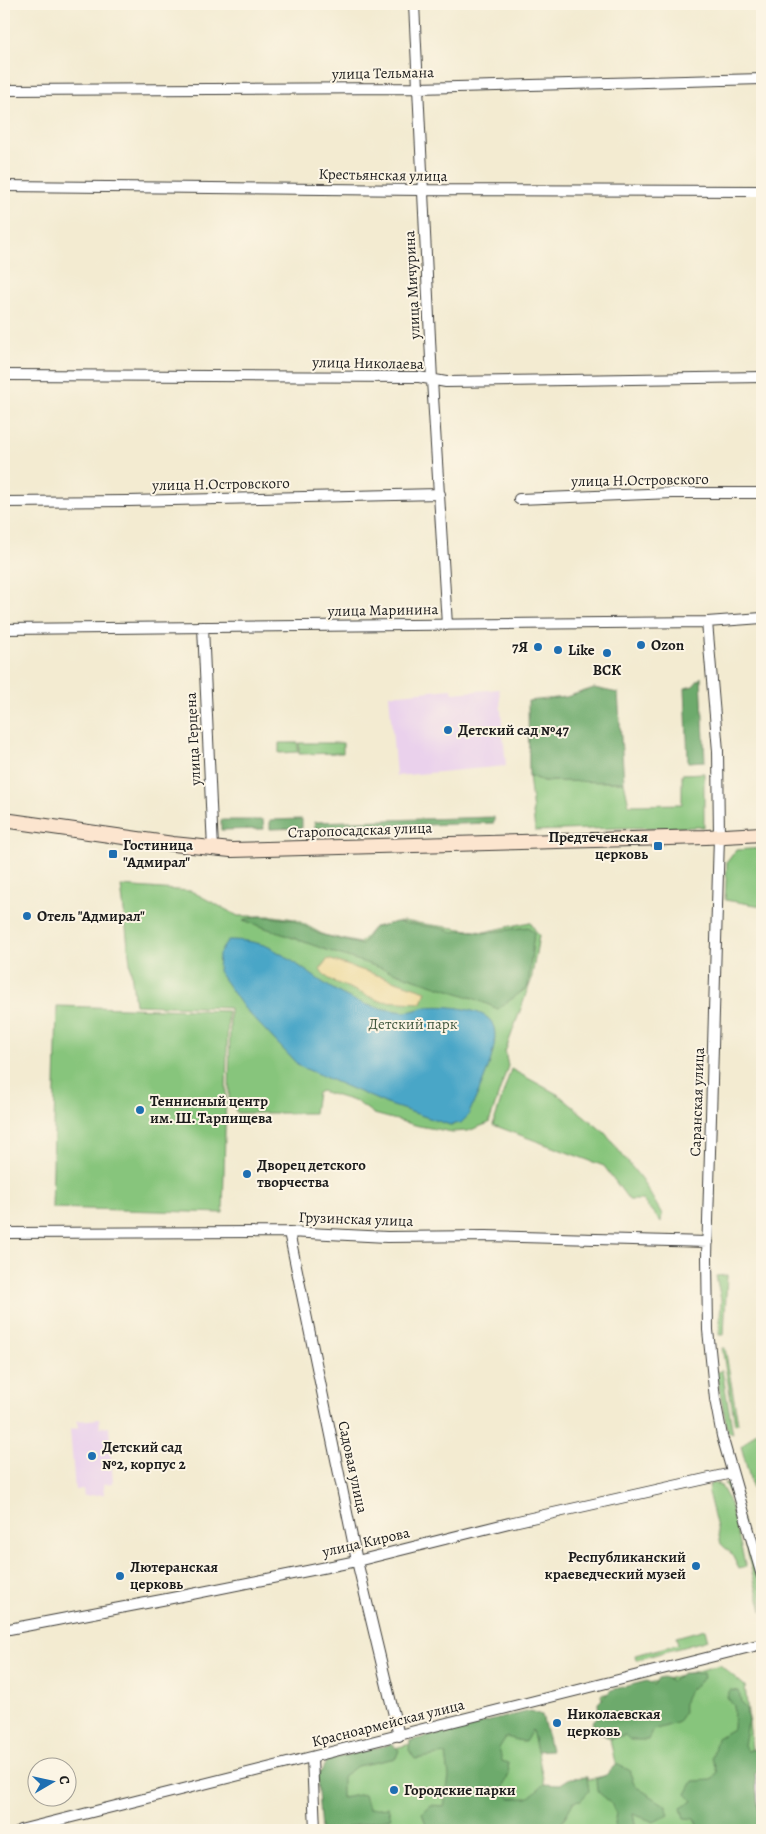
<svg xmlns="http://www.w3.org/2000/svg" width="766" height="1834" font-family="Alegreya,serif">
<rect width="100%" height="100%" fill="#fcf5e5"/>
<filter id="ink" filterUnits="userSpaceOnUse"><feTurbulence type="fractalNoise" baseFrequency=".02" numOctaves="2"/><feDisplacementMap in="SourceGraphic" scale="10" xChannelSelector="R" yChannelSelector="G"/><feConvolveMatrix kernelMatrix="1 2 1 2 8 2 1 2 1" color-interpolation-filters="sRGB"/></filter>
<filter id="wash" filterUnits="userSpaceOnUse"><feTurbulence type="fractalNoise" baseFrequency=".0096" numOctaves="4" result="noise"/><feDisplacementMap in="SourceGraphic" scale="20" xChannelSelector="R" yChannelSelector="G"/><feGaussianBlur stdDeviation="1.12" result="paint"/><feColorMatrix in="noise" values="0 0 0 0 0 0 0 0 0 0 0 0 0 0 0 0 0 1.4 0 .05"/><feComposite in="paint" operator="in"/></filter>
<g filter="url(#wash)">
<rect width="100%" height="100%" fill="#f3ebd1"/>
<path fill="#ead1ec" d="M452,689L453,693L499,689L506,766L396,776L389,695Z
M99,1419L100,1427L109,1426L113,1483L103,1484L104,1494L84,1496L83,1489L75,1490L70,1429L78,1428L77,1421Z
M762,1774V1830H761L756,1775Z"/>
<path fill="#87c57c" stroke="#52704c" d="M279,743H298V752L279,753Z
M299,743H343V753L299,754Z
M704,773V827L618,828L535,831L529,775L543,781L624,782L629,805L682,804V774Z
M762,848V906L725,900L727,862L736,850Z
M121,886L191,891L238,916H274L295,919L324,935L360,943L374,927L403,921L484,932L530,922L539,936L531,981L505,1052L508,1066L489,1123L468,1131L452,1132L419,1126L374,1114L357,1102L321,1091L317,1093L314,1113H237L233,1104L229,1102L230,1008L135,1005Z
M57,1006L228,1011L223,1213L52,1208Z
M511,1069L559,1095L605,1133L642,1180L662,1214L661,1222L642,1200H629L604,1166L493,1125Z
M727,1275L724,1335H719L721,1300L716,1276Z
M722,1348H725L738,1423L735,1424Z
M722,1370L733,1434L728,1432L716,1373Z
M762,1426V1491L761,1488L753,1490L741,1446Z
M715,1483L720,1484L729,1500L746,1567L739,1569L731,1553L721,1544L708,1492L710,1484Z
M724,1483L731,1484L762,1592V1611L734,1501Z
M705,1629L708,1640L636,1660L635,1655L678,1644L676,1637Z
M720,1665L745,1686L761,1830H322L318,1773L333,1764L530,1713L545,1789L617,1773L601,1695Z"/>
<path fill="#6daa6c" stroke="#446344" d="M701,677L705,761L688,762L685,688L693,686Z
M594,688L618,693L624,782L543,781L529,775L528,701L566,697Z
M494,817V823L315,828L314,822Z
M302,819V828L270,829V820Z
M221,820H263L264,829L221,830Z
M260,916L293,920L319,934L362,945L373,928L396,922L440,928L454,932L464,930L484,933L528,927L534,932L528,987L498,1009L473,998L335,953L243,920Z
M683,1673H703L704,1678C690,1690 682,1693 684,1713L677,1723L653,1730L648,1740H630L625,1735L611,1739L596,1731L592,1722L599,1715L598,1703L611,1690L647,1681L654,1685L658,1678L664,1677L672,1681Z
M730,1690L739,1691L741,1704L746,1708L748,1722L744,1745L747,1751L762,1747V1772L755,1773L760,1830H700L695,1819L684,1818L681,1808L692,1801L686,1794L693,1781L712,1780L717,1772L712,1758L717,1738L733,1729L734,1706L727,1697Z
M530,1711L542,1715L551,1750L537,1751L532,1730L525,1742L506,1737L499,1748L502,1761L508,1763L509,1774L504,1786L510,1798H528L544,1784L559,1785L570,1778L587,1777L589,1791L581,1800L574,1801L561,1824L565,1830H432L426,1826L422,1813L431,1805L444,1806L449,1777L446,1754L415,1759L409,1750L410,1741Z
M392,1744L399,1750L396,1758L357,1766L342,1777V1798L364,1794L368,1809L388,1807L391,1818L347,1827V1830H321L317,1779L327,1760Z
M616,1764L629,1770L635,1786L665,1805L669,1814L654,1822L633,1814L636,1827L633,1830H614L617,1813L610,1802L597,1791L596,1779L606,1775Z"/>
<path fill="#eeda9e" stroke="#857b5d" d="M328,959L426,991L422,1003L380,1001L330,980L320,970Z"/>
<path fill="#49a6c7" stroke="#326172" d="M228,940C243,940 260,942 273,949C305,967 331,994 367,1005C379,1008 393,1011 405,1012C412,1012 420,1008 427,1007C443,1005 477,1008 489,1019C508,1036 476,1096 468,1116L461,1123L450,1125L387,1104L299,1066L244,1008L218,971L219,954Z"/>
</g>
<g filter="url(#ink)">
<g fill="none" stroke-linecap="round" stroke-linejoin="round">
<g stroke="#3c3b37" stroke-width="12">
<path id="street" d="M414,4L432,380L447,625
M4,90L418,88L762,79
M4,186L422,190L762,191
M4,375L419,377L446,382L762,377
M519,499L673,493H762
M4,502L128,501L440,494
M707,622L718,751L719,836L707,1257L708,1330L715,1399L722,1436L762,1576
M203,627L213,849
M4,629L707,622L762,618
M289,1232L357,1561L399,1736
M4,1233L289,1232L387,1237L485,1236L708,1242
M4,1630L167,1599L357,1561L509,1523L732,1473
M312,1758L315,1830
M20,1830L762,1644"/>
</g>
<g stroke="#3c3b37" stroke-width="16">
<path id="secondary" d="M4,820L173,844L231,850L706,837L762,834"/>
</g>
<use href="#street" stroke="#fff" stroke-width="10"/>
<use href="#secondary" stroke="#fce5cf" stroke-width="14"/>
</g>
</g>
<g fill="#1f6fb2" stroke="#fcf5e5" stroke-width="2">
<circle cx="641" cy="645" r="5"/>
<circle cx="538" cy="647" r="5"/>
<circle cx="558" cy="650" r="5"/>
<circle cx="607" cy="653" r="5"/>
<circle cx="448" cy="730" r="5"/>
<rect x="653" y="841" width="10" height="10" rx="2.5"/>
<rect x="108" y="849" width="10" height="10" rx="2.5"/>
<circle cx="27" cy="916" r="5"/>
<circle cx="140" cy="1110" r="5"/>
<circle cx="247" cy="1174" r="5"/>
<circle cx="92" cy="1456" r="5"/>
<circle cx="696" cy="1566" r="5"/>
<circle cx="120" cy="1576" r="5"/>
<circle cx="557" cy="1723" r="5"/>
<circle cx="394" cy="1790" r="5"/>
</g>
<g text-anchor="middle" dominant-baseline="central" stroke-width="4" stroke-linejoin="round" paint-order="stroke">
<g font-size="15" fill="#1c1c1c" stroke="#fcf5e5">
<text transform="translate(383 73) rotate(-1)">улица Тельмана</text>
<text transform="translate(383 175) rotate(1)">Крестьянская улица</text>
<text transform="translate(412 285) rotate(-93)">улица Мичурина</text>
<text transform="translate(368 363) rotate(1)">улица Николаева</text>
<text transform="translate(640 480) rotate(-1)">улица Н.Островского</text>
<text transform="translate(221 484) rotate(-1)">улица Н.Островского</text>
<text transform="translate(383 610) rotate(-1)">улица Маринина</text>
<text transform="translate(193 739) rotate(-93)">улица Герцена</text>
<text transform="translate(360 830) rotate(-2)">Старопосадская улица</text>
<text transform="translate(697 1102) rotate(-88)">Саранская улица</text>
<text transform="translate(356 1219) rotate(2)">Грузинская улица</text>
<text transform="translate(353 1467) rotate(78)">Садовая улица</text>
<text transform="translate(366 1542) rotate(-13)">улица Кирова</text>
<text transform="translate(388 1723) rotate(-14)">Красноармейская улица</text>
</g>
<g font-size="15" font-weight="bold" fill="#1c1c1c" stroke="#fcf5e5" text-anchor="start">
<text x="651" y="645">Ozon</text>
<text x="528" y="647" text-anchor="end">7Я</text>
<text x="568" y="650">Like</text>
<text x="607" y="670" text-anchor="middle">ВСК</text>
<text x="458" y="730">Детский сад №47</text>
<text x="648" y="837" text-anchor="end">Предтеченская<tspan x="648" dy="17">церковь</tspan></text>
<text x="123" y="845">Гостиница<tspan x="123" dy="17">"Адмирал"</tspan></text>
<text x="37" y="916">Отель "Адмирал"</text>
<text x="150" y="1101">Теннисный центр<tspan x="150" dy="17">им. Ш. Тарпищева</tspan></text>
<text x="257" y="1165">Дворец детского<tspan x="257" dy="17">творчества</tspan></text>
<text x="102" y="1447">Детский сад<tspan x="102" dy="17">№2, корпус 2</tspan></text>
<text x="686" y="1557" text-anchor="end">Республиканский<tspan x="686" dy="17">краеведческий музей</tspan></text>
<text x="130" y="1567">Лютеранская<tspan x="130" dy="17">церковь</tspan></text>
<text x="567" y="1714">Николаевская<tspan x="567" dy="17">церковь</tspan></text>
<text x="404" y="1790">Городские парки</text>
</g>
<g font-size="15" fill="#41573e" stroke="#fcf5e5">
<text x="413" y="1024">Детский парк</text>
</g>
</g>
<rect width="766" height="1834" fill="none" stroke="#fcf5e5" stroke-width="20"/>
<g transform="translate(52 1782) rotate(81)"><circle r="24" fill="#fcf5e5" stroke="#a29e95"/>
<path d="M0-4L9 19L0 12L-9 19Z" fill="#1f6fb2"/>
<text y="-8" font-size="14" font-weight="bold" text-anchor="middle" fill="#1c1c1c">С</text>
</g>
</svg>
